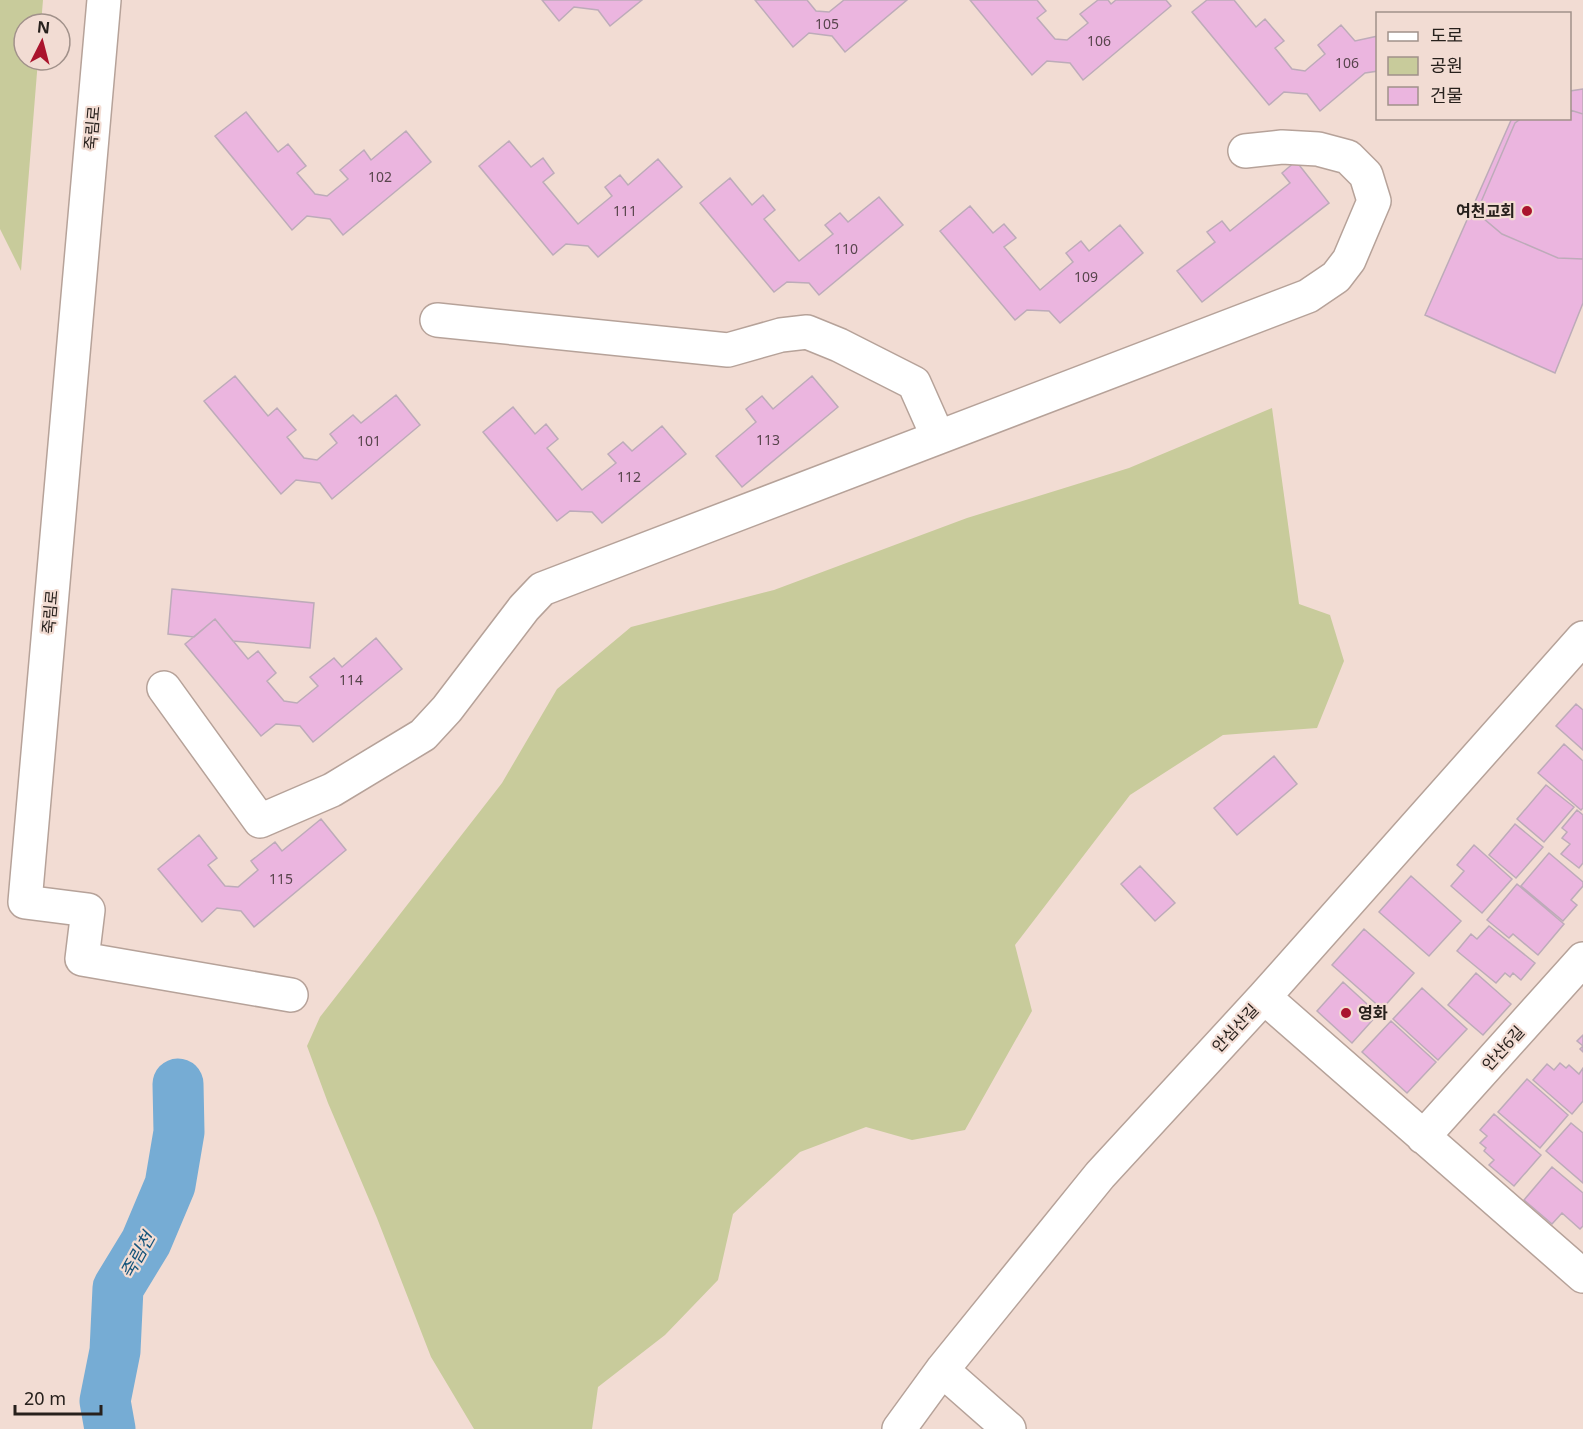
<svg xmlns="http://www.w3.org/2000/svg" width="1583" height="1429" font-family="'Noto Sans','Noto Sans KR',sans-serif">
<rect width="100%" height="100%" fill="#f2dcd3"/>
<path fill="#c8cb9b" d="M0,0H43L41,24H24V60H38L21,271L0,229Z
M1272,408L1299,604L1330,615L1344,661L1317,728L1223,735L1130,795L1015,945L1032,1011L965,1130L912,1140L866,1127L800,1152L733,1214L718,1280L665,1335L598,1387L592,1429H474L431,1357L377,1218L328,1103L307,1046L320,1017L502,783L557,689L631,627L774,590L967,518L1129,468Z"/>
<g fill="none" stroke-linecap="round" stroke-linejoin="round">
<path stroke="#76acd4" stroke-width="51" d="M110,1429L105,1401L115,1351L118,1288L146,1242L170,1185L179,1132L178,1084"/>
</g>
<path fill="#ebb5df" stroke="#bdabb9" stroke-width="1.5" d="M542,0H642L610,26L598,10L574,7L559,21Z
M755,0H807L816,11L829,12L844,0H907L845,52L832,36L809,33L793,47Z
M970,0H1037L1046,11L1037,18L1055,39L1067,40L1088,23L1080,14L1098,0H1108L1111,4L1116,0H1166L1171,6L1083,80L1070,63L1047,61L1032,75Z
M1207,0H1234L1256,27L1265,19L1284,41L1275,48L1292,69L1305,71L1325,54L1318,45L1341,25L1355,41L1378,36V71L1365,73L1320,111L1307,94L1284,92L1269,105L1192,12Z
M1583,89V303L1555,373L1425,315L1512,118H1570V91Z
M1570,110L1583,114V259L1558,258L1502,234L1483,218L1481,202L1515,123L1522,118H1570Z
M246,112L278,152L288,144L306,166L297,173L315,194L327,196L348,179L340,170L364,150L371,160L406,131L431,162L343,235L330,219L307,216L292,230L215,136Z
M509,141L531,167L543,158L554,173L543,182L578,224L612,196L605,187L620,175L628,185L658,159L682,187L598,257L588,246L566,244L553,255L479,166Z
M1296,161L1329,203L1202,302L1177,271L1215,242L1207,232L1222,221L1230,231L1290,183L1282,173Z
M730,178L752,205L763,195L775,210L764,219L799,261L833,234L825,225L840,213L848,222L879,197L903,225L819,295L809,283L787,282L774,292L700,203Z
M970,206L993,233L1004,224L1016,238L1004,247L1040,290L1073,262L1066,253L1081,241L1089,251L1120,225L1143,253L1060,323L1049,311L1027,310L1015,320L940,231Z
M235,376L268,416L277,408L296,430L287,437L304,458L317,460L337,443L330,434L353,415L361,423L396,395L420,425L332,499L320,483L296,480L281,494L204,401Z
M812,376L838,407L742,487L716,456L756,422L746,409L762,396L773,409Z
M513,407L535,434L546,424L558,439L547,448L582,490L616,463L608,454L623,442L632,451L662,426L686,454L602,523L592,512L570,511L557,521L483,432Z
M172,589L314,603L310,648L233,641L215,619L194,637L168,634Z
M215,619L248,659L258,651L276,673L267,681L284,701L297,703L318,686L310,677L334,658L342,667L376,638L402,669L313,742L300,726L276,724L261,736L185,644Z
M1576,704L1583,710V750L1556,726Z
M1564,744L1583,761V808L1581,810L1538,773Z
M1274,756L1297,784L1237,835L1214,808Z
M1546,785L1574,807L1544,842L1517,819Z
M1577,810L1583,815V863L1579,868L1561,854L1570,844L1562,838L1567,832L1562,828Z
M321,819L346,850L254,927L241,911L217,908L202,922L158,869L199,835L217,858L208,865L225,886L238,887L258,870L251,861L275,842L282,851Z
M1515,824L1543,847L1516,878L1489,855Z
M1474,845L1512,879L1482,913L1451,886L1464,871L1457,865Z
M1549,853L1583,882V886L1571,900L1577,905L1563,921L1521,886Z
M1140,866L1175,903L1155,921L1121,884Z
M1411,876L1461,921L1429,956L1379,912Z
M1517,884L1564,924L1538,955L1513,934L1509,938L1487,920Z
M1489,926L1535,963L1521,980L1513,973L1510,977L1505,973L1496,983L1457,951L1471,934L1477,939Z
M1364,929L1414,973L1382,1009L1332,965Z
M1476,973L1511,1004L1483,1035L1448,1005Z
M1343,982L1378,1014L1352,1043L1317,1011Z
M1422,988L1467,1029L1438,1060L1393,1019Z
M1391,1021L1436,1062L1407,1093L1362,1052Z
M1583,1035V1052L1580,1049L1583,1046L1577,1041Z
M1560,1063L1566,1068L1569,1065L1579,1074L1583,1068V1101L1572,1114L1533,1080L1547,1064L1554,1070Z
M1527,1079L1568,1115L1540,1148L1498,1112Z
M1494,1114L1541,1155L1514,1186L1489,1165L1494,1160L1484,1151L1486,1148L1480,1143L1487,1136L1480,1130Z
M1571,1123L1583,1133V1183L1546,1151Z
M1552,1167L1583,1193V1226L1580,1229L1562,1213L1552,1224L1524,1200Z"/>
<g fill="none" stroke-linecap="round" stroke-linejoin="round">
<g stroke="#b6a299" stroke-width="36">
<path id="minor" d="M104,0L25,902L88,910L82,959L291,995
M437,320L728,350L781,335L807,332L839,345L914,383L938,437
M164,688L260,821L332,790L423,735L447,709L524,608L542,589L1308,296L1336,277L1349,260L1374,201L1366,175L1348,157L1318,149L1282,147L1245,151
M1264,997L1583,1276
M1423,1137L1583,959
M942,1370L1009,1429
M899,1429L942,1370L1100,1175L1264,997L1583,638"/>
</g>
<use href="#minor" stroke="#fff" stroke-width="33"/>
</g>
<g fill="#aa142d" stroke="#f2dcd3" stroke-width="2">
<circle cx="1527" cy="211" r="6"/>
<circle cx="1346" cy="1013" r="6"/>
</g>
<g text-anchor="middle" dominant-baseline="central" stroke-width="4.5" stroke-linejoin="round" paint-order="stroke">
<g font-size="14" fill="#58454d">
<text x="827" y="23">105</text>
<text x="1099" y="40">106</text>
<text x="1347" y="62">106</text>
<text x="380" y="176">102</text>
<text x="625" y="210">111</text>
<text x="846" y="248">110</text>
<text x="1086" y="276">109</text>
<text x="768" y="439">113</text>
<text x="369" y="440">101</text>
<text x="629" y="476">112</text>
<text x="351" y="679">114</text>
<text x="281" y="878">115</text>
</g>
<g font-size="16" fill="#27201c" stroke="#f2dcd3">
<text transform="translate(92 128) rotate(-85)">죽림로</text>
<text transform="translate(50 612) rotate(-85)">죽림로</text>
<text transform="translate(1235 1028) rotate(-47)">안심산길</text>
<text transform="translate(1503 1048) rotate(-48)">안산6길</text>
</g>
<g font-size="16" font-weight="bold" fill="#27201c" stroke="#f2dcd3" text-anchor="end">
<text x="1515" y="211">여천교회</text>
<text x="1358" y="1013" text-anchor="start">영화</text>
</g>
<g font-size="18" font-style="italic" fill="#13537a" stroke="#f2dcd3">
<text transform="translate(137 1255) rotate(-61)">죽림천</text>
</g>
</g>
<rect x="1376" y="12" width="195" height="108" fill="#f2dcd3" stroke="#a1918a" stroke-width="1.5"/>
<rect x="1388" y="32" width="30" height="9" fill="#ffffff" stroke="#a1918a" stroke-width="1.5"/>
<text x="1430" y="42" font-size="18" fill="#27201c">도로</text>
<rect x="1388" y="57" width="30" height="18" fill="#c8cb9b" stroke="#a1918a" stroke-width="1.5"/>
<text x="1430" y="72" font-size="18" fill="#27201c">공원</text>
<rect x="1388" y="87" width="30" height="18" fill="#ebb5df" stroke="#a1918a" stroke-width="1.5"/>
<text x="1430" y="102" font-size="18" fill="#27201c">건물</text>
<g transform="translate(42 42) rotate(6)"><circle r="28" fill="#f2dcd3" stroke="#a1918a" stroke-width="1.5"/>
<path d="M0-4.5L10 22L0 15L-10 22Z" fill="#aa142d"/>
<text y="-9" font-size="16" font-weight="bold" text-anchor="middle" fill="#27201c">N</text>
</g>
<path d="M15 1405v9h86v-9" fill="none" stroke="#27201c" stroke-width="3"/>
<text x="24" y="1405" font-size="18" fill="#27201c" stroke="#f2dcd3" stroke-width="4.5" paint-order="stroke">20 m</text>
</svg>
